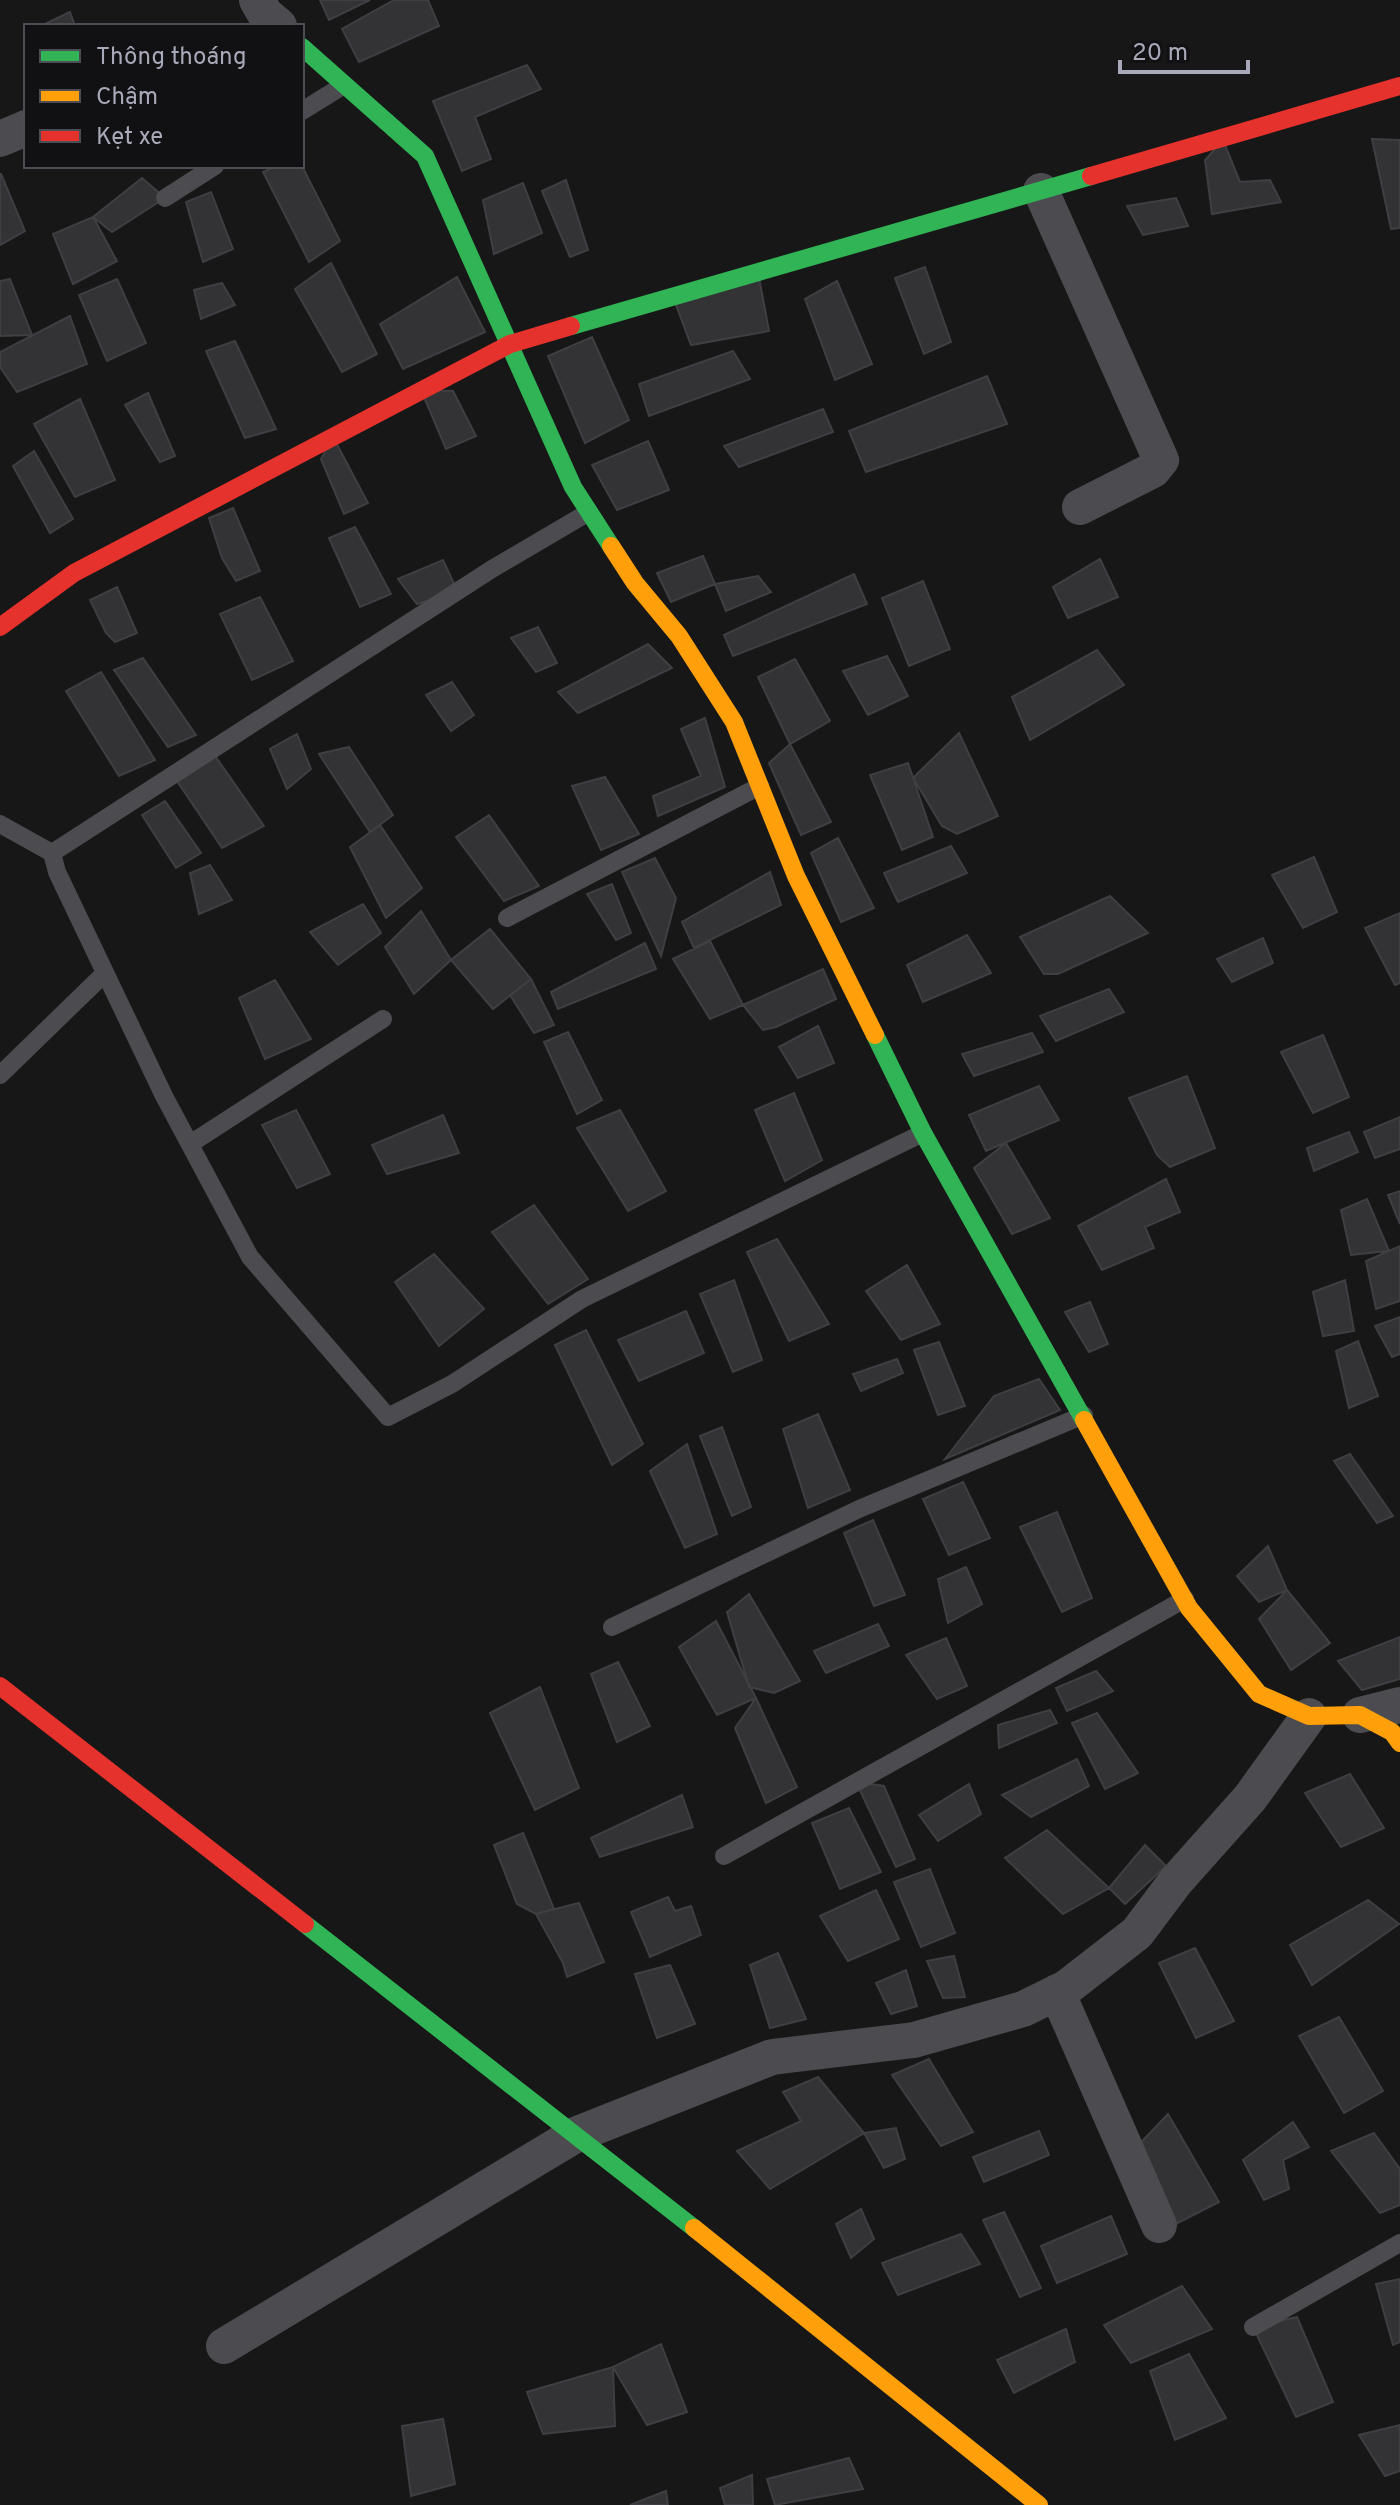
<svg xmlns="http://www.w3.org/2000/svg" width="1400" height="2505" font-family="Overpass,sans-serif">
<rect width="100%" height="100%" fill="#171717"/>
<path fill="#333335" stroke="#3f3f43" stroke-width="2" d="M320,0H370L329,20Z
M394,0H428L439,26L359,62L342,29Z
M70,12L75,26H41Z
M527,65L541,89L475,117L491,159L462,171L433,101Z
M1372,139L1400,140V228L1391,229Z
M1223,140L1240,182L1270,180L1281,202L1212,214L1205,160Z
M277,166H302L340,241L309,262L263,172Z
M1,174L25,231L0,245V174Z
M142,178L165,198L112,232L93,217Z
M566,180L588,250L570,257L542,191Z
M523,183L542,233L494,254L483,200Z
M211,192L233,249L203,262L186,202Z
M1176,198L1188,226L1143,235L1127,206Z
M93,217L117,261L73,284L53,234Z
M331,263L377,354L342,372L295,289Z
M925,267L951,342L924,354L895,278Z
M758,272L769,331L691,345L673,297Z
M457,277L485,332L403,369L380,324Z
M10,279L32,335L0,336V281Z
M117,279L146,343L107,361L79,295Z
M837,281L872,364L835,380L805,299Z
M222,283L235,305L201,319L194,290Z
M70,316L87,364L17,392L0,367V352Z
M592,337L629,420L585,443L548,356Z
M235,341L276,429L245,438L206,351Z
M733,351L750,379L649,416L639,384Z
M987,376L1007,424L866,472L849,431Z
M421,390L453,391L476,436L446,449Z
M148,393L175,456L160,462L125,405Z
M80,399L115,480L75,497L34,424Z
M823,409L833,432L739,467L724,446Z
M333,437L368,503L344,514L321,459Z
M648,441L669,490L617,510L592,465Z
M34,451L73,519L50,533L13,466Z
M233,508L260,571L236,581L222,558L209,518Z
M355,527L391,594L360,607L329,538Z
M703,556L715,584L671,602L657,573Z
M1100,559L1118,597L1068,618L1053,587Z
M443,560L458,592L417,604L398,579Z
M854,574L867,604L733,656L724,635Z
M758,576L771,592L726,611L715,584Z
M923,581L950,649L909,666L882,598Z
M117,587L137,633L115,642L106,633L90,600Z
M260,597L293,661L252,680L220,614Z
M538,627L557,663L536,672L511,638Z
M648,644L672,668L578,713L558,692Z
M1097,650L1124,685L1030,740L1012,697Z
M887,656L908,696L868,715L843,671Z
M143,658L196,735L168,747L114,670Z
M795,659L830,721L790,744L758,677Z
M101,672L155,760L119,776L66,691Z
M452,682L474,715L451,731L426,695Z
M705,718L725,787L658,816L653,796L701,776L681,729Z
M959,733L998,816L957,834L942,826L913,778Z
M297,734L311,769L287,789L270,749Z
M790,744L831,822L801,835L769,763Z
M349,747L393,815L370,832L319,754Z
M211,750L264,826L222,848L173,775Z
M908,763L933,837L902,850L870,775Z
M605,777L639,834L601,850L572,786Z
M165,801L201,853L176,868L142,815Z
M489,815L539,886L504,901L456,837Z
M380,825L422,888L386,918L350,847Z
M838,838L874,908L841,922L811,853Z
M951,846L967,873L898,902L884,873Z
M1314,857L1337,912L1303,928L1272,875Z
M655,858L676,898L661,956L622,872Z
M210,865L232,900L199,914L190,873Z
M770,872L781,905L694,948L682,922Z
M612,884L631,933L616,940L587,894Z
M1110,896L1148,933L1058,974H1044L1020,937Z
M363,904L381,933L338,965L310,932Z
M421,911L451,960L414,994L385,947Z
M1400,913V983L1395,985L1365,928Z
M490,929L531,979L493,1009L451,960Z
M967,935L991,973L923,1002L907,965Z
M1263,938L1273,963L1232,982L1217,959Z
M710,941L743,1005L710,1019L673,959Z
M645,943L656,969L558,1009L551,992Z
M823,969L836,999L776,1027L763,1030L743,1005Z
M531,979L554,1025L534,1033L510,995Z
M275,980L311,1039L265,1059L239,998Z
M1109,989L1124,1012L1056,1041L1040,1016Z
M818,1026L834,1063L798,1078L779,1047Z
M568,1032L602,1100L577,1114L544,1042Z
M1032,1033L1043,1052L974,1076L962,1054Z
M1323,1035L1349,1097L1313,1113L1281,1052Z
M1187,1076L1215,1148L1170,1167L1157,1155L1129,1098Z
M1039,1086L1059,1120L986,1151L969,1115Z
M794,1093L822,1160L785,1181L755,1110Z
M296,1110L330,1174L297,1188L262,1125Z
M620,1110L666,1191L628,1211L577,1128Z
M443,1115L459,1153L387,1174L372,1145Z
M1400,1117V1149L1375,1158L1364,1132Z
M1349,1132L1358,1152L1314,1171L1307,1148Z
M1006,1143L1050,1218L1012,1234L974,1168Z
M1166,1179L1180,1212L1145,1227L1154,1248L1102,1270L1078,1226Z
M1400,1191V1224L1388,1195Z
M1367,1199L1389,1251L1351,1255L1341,1210Z
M534,1205L588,1279L548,1304L492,1232Z
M777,1239L829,1324L789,1341L747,1252Z
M1400,1246V1301L1376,1309L1366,1261Z
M434,1254L484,1309L439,1346L395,1282Z
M907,1265L940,1324L901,1340L866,1291Z
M734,1280L762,1360L733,1372L700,1294Z
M1345,1280L1354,1331L1323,1336L1313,1292Z
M1090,1302L1108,1344L1089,1352L1065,1312Z
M686,1311L704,1353L639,1381L618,1340Z
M1400,1317V1354L1392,1357L1375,1326Z
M586,1330L643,1444L612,1465L555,1345Z
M1358,1341L1378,1396L1349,1408L1336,1351Z
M939,1342L965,1406L938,1415L914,1350Z
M897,1359L903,1373L861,1391L853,1374Z
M1039,1379L1060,1410L945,1459L994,1396Z
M818,1414L850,1490L808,1508L783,1429Z
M722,1427L751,1507L732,1516L700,1436Z
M687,1444L717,1534L685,1548L650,1471Z
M1350,1454L1393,1516L1377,1523L1334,1461Z
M963,1482L990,1538L949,1555L923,1499Z
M1057,1512L1092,1598L1062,1612L1020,1527Z
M873,1520L905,1595L874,1606L844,1533Z
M1268,1546L1287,1590L1259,1602L1237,1576Z
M966,1567L982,1604L948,1623L938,1579Z
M1287,1590L1330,1643L1291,1670L1259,1619Z
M749,1594L800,1681L774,1693L749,1687L727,1612Z
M716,1621L756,1698L717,1715L679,1647Z
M878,1624L889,1646L826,1673L814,1651Z
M1400,1637V1679L1362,1690L1338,1661Z
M946,1638L967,1686L937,1699L906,1655Z
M618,1662L650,1726L617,1742L591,1674Z
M1096,1671L1113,1691L1067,1711L1056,1688Z
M540,1687L579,1788L535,1810L490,1713Z
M756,1698L797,1787L766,1803L735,1728Z
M1050,1710L1057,1723L999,1748L998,1725Z
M1097,1713L1138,1773L1105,1789L1072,1723Z
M1077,1759L1089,1786L1031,1817L1002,1795Z
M1350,1774L1384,1828L1341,1847L1305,1793Z
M856,1782L884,1786L915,1859L896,1867Z
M969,1784L981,1814L938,1841L919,1815Z
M682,1795L693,1827L600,1857L591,1838Z
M849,1808L881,1872L840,1889L812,1823Z
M1047,1830L1109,1888L1063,1914L1005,1858Z
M523,1833L554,1909L536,1914L517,1904L494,1845Z
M1145,1845L1166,1866L1125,1904L1109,1888Z
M930,1869L955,1933L921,1947L894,1882Z
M876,1890L899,1939L848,1961L820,1916Z
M668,1897L675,1911L691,1906L701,1935L650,1957L631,1912Z
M1368,1900L1399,1924L1312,1985L1290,1945Z
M579,1903L604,1962L567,1977L563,1963L536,1914Z
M1195,1948L1234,2021L1196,2038L1159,1963Z
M778,1953L806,2019L770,2028L750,1965Z
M954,1956L965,1997L943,1998L927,1961Z
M670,1965L695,2024L657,2038L635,1974Z
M906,1970L917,2006L891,2014L876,1983Z
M1339,2017L1383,2091L1344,2113L1299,2036Z
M929,2059L973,2132L941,2146L892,2075Z
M818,2077L864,2133L770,2189L737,2151L801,2121L783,2092Z
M1168,2114L1219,2202L1170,2227L1130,2154Z
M1293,2122L1309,2147L1283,2160L1289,2189L1264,2200L1243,2160Z
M896,2128L905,2159L884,2168L864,2133Z
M1039,2131L1049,2155L984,2182L973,2157Z
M1374,2133L1400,2169V2205L1380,2213L1331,2151Z
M861,2209L874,2239L851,2258L836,2224Z
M1004,2212L1041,2288L1020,2297L983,2220Z
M1111,2216L1127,2254L1057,2283L1041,2246Z
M961,2234L980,2264L898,2295L882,2263Z
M1400,2279V2342L1393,2345L1376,2284Z
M1182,2286L1212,2329L1131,2363L1104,2325Z
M1297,2317L1333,2402L1296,2417L1253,2327Z
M1066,2329L1075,2362L1014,2393L997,2360Z
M661,2344L687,2412L647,2425L613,2367Z
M1189,2354L1226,2418L1175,2440L1150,2371Z
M613,2367L615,2426L543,2434L527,2392Z
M443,2419L455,2484L411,2496L402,2426Z
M1400,2425V2471L1385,2476L1359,2435Z
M849,2458L863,2489L775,2505L767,2479Z
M752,2475L753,2505H725L720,2488Z
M666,2491L668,2505H630Z"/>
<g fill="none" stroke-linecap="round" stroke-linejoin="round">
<path stroke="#4b4b50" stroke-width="18" d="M302,111L344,85
M165,198L215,166
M0,824L52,853L57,872L164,1096L250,1257L388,1417L452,1384L582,1299L923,1133
M52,853L492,569L589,512
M507,918L760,786
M0,1075L105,973
M190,1144L383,1019
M612,1627L859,1509L1084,1415
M724,1856L1185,1599
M1253,2327L1400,2243"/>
<path stroke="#4b4b50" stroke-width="36" d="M257,0L265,14L279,26
M0,139L26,128
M1041,191L1161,460L1153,470L1080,507
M1360,1715L1400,1705
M1057,1992L1159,2225
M224,2346L575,2135L772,2057L914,2040L1023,2009L1066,1988L1137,1933L1176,1881L1250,1798L1309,1716"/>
<path stroke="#30b455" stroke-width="18" d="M302,47L425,156L573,487L611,546
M571,326L1091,176
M875,1035L923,1133L1084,1420
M305,1924L694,2228"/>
<path stroke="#ff9f0a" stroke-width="18" d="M611,546L635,583L679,636L734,722L796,876L875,1035
M1084,1420L1189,1608L1259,1694L1309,1716L1360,1715L1392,1732L1400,1743
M694,2228L1039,2505"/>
<path stroke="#e5322d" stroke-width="18" d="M1091,176L1400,86
M0,627L74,573L510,344L571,326
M0,1686L305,1924"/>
</g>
<rect x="24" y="24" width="280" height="144" fill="#111113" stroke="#4d4e55" stroke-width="2"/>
<rect x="40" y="50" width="40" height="12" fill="#30b455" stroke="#4d4e55" stroke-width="2"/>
<text x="96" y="64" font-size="24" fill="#a7a9b8">Thông thoáng</text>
<rect x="40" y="90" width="40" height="12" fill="#ff9f0a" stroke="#4d4e55" stroke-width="2"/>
<text x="96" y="104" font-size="24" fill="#a7a9b8">Chậm</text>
<rect x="40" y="130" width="40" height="12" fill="#e5322d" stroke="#4d4e55" stroke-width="2"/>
<text x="96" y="144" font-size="24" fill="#a7a9b8">Kẹt xe</text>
<path d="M1120 60v12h128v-12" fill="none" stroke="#a7a9b8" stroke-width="4"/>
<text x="1132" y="60" font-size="24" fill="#a7a9b8" stroke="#111113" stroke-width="6" paint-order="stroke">20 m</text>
</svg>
